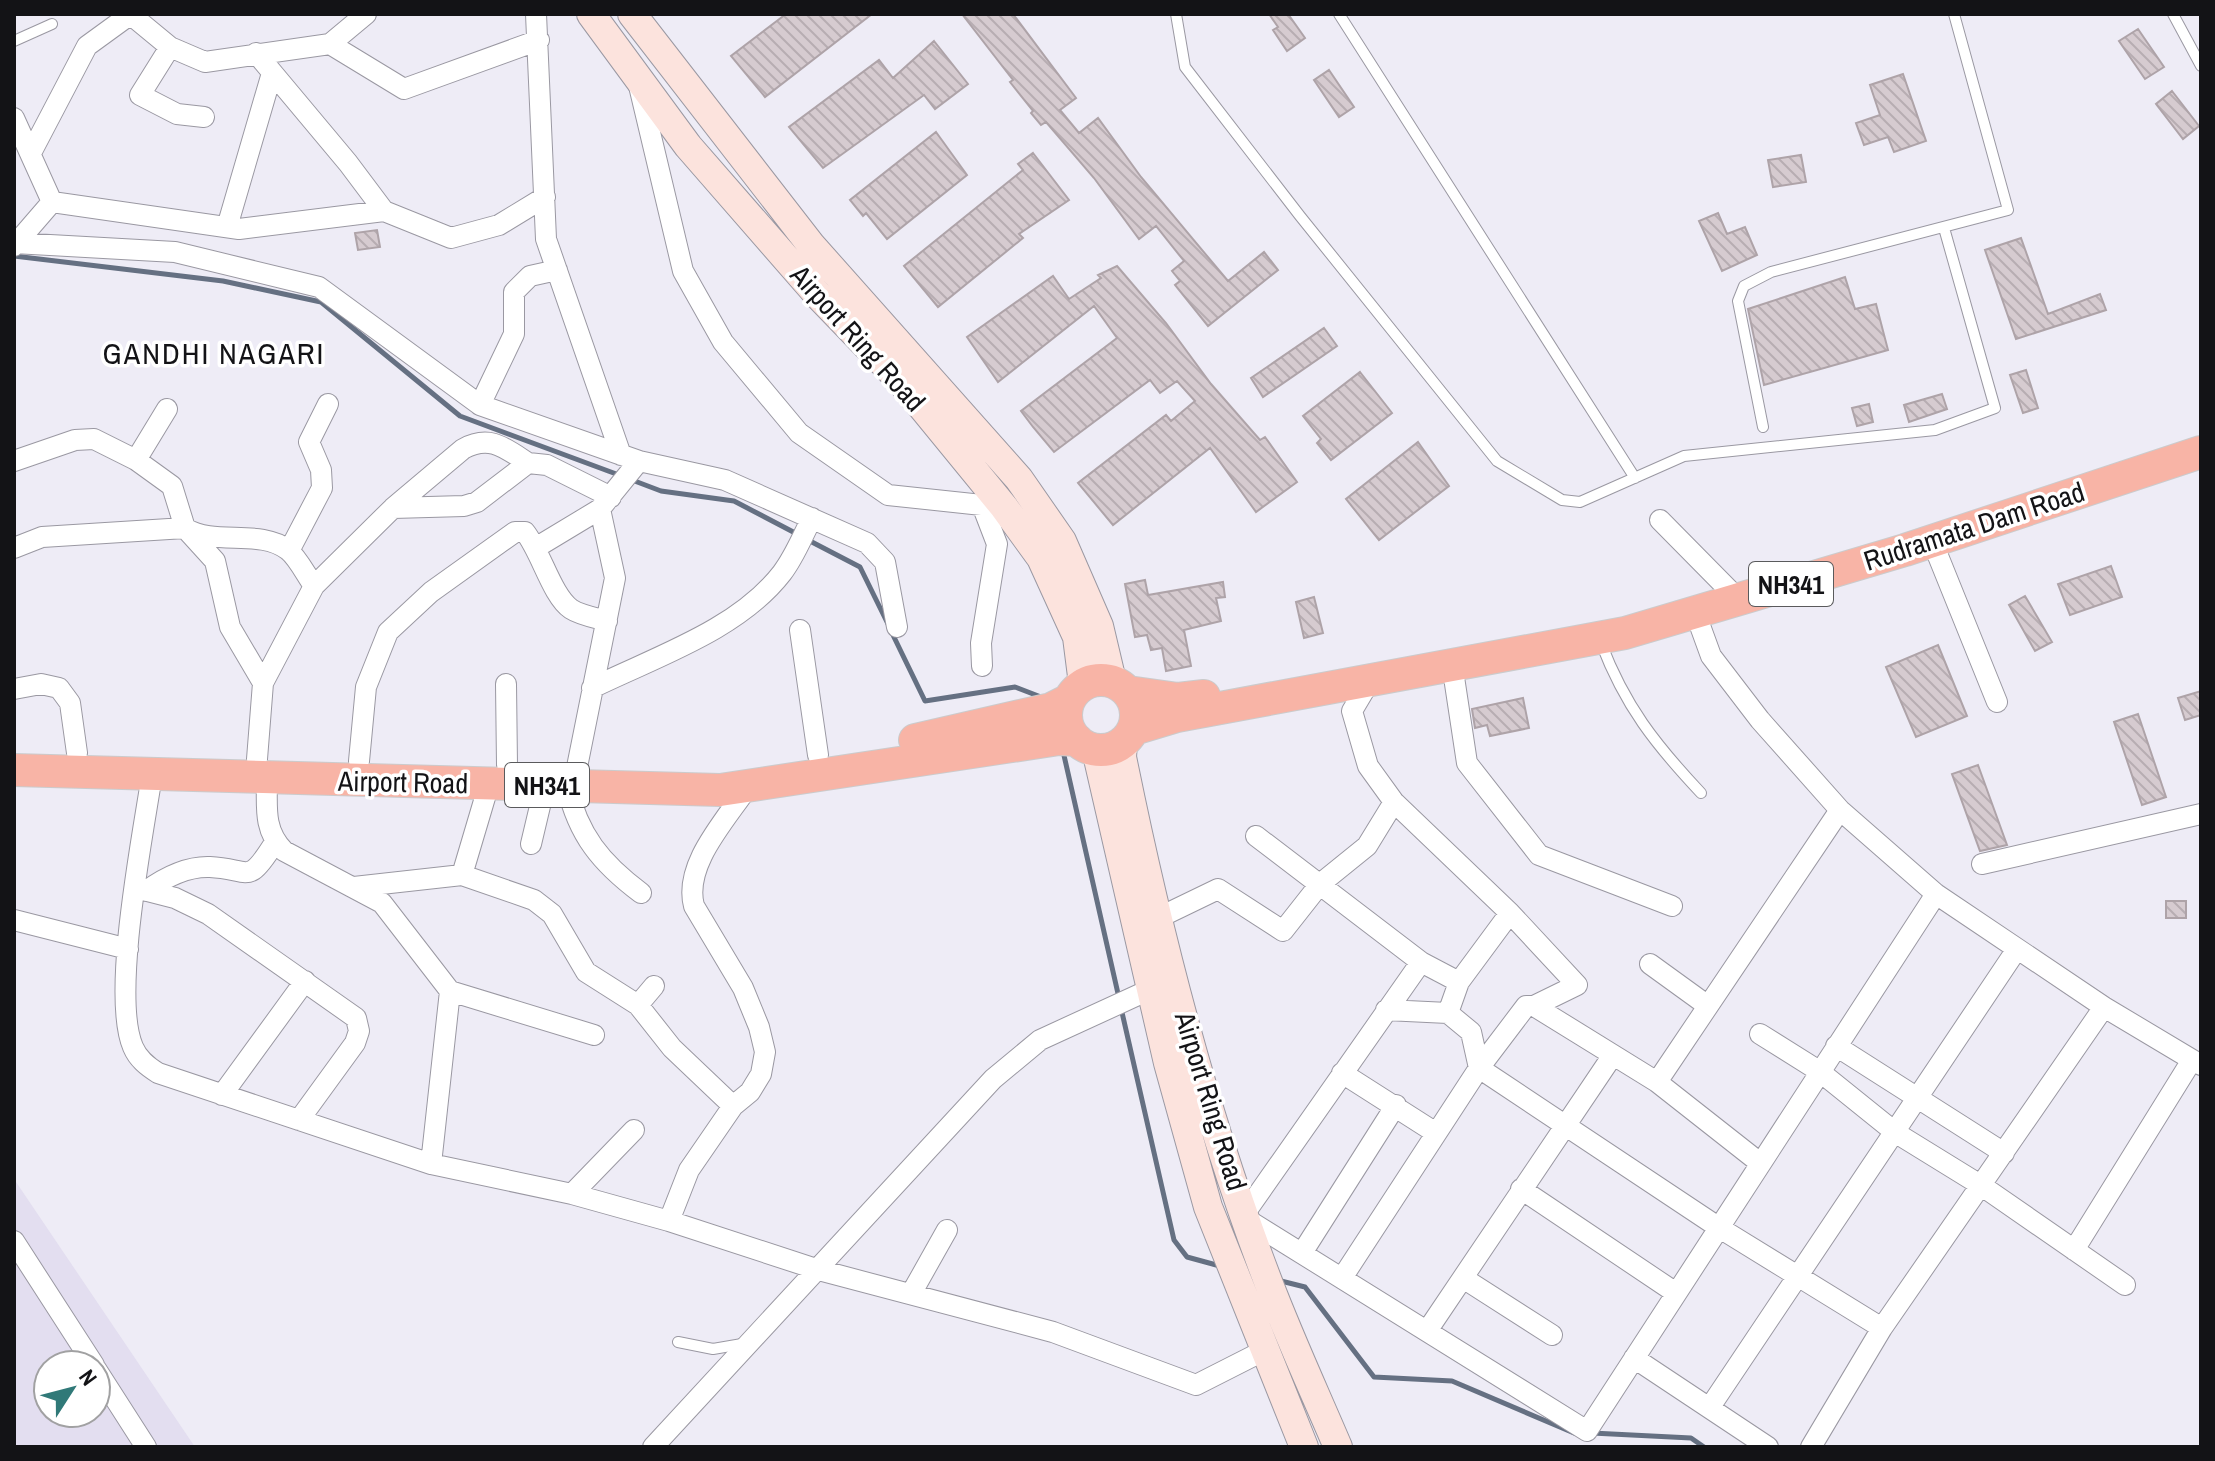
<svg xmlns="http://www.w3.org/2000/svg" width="2215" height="1461" font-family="'Archivo Narrow',sans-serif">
<defs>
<pattern id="building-back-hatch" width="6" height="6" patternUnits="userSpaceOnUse" patternTransform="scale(2)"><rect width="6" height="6" fill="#d6cbd0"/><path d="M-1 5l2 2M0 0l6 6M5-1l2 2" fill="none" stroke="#b7adb2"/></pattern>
</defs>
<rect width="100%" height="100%" fill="#eeecf6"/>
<path fill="#e3def0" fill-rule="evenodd" d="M14,1179L195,1447H14ZM48,1365H96V1413H48Z"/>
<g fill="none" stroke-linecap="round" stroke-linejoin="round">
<path stroke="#657082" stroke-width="5" d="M14,256L223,281L321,302L460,416L619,475
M632,480L661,491L734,501L799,535
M808,540L860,567L888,624
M892,633L925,701L1015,687L1041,697
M1063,751L1119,998
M1121,1008L1174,1240L1187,1257L1220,1266
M1277,1280L1305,1287L1374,1377L1452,1381L1574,1433
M1592,1433L1691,1438L1704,1447"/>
</g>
<path fill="url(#building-back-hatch)" stroke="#aea3a8" stroke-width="2" d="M786,14H872L765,97L731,56Z
M962,14H1013L1076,98L1060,110L1079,133L1098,118L1141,177L1228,281L1264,252L1278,270L1208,326L1175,285L1180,281L1172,271L1184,261L1156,226L1139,239L1094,178L1046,122L1041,125L1031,113L1033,111L1010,82L1013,80Z
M1269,14H1288L1305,38L1287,51L1273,30L1278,27Z
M2138,29L2164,67L2145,79L2119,41Z
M934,41L968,84L935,109L924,95L823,168L789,127L879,60L893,78Z
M1329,70L1354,107L1339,117L1314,80Z
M1903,74L1926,141L1894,152L1888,137L1864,145L1856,123L1880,115L1870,85Z
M2172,91L2199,126L2183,139L2156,104Z
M936,132L967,175L887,239L866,213L863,216L850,200Z
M1033,153L1069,200L1019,234L1023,238L938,307L904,266L1023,170L1018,164Z
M1801,155L1806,182L1773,187L1768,160Z
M1718,213L1727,234L1745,227L1757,255L1722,271L1699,221Z
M377,230L380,247L358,250L355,233Z
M2021,238L2048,314L2100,294L2106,310L2016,339L1985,250Z
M1117,266L1166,323L1211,384L1260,440L1265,437L1297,482L1256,512L1210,448L1113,525L1078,483L1166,415L1171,421L1195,401L1177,381L1160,393L1150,380L1054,452L1033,427L1021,411L1117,338L1094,306L998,382L967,337L1053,276L1069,299L1101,278L1098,275Z
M1845,277L1855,309L1876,304L1888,350L1764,385L1748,309Z
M1324,328L1337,346L1263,397L1251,378Z
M2026,370L2038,408L2023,413L2010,375Z
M1360,372L1392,413L1331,460L1317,443L1321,439L1303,416Z
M1942,394L1947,409L1909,422L1904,405Z
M1869,404L1873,422L1857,426L1852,408Z
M1418,442L1449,486L1379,540L1346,499Z
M2111,566L2122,597L2070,615L2058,584Z
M1145,580L1148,595L1223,582L1225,597L1216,598L1221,621L1184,630L1191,666L1166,671L1162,648L1151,650L1147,635L1135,637L1125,584Z
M2025,596L2052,642L2035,651L2009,605Z
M1314,597L1323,633L1304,638L1296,602Z
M1938,645L1967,716L1916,737L1886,667Z
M2201,691V715L2185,720L2178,698Z
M1523,698L1529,728L1490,736L1487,725L1475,728L1472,709Z
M2138,714L2166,797L2142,805L2114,722Z
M1978,765L2007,845L1980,851L1952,774Z
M2166,901H2186V918H2166Z"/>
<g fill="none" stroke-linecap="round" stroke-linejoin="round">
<g stroke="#9a98a2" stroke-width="12">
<path id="service" d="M1176,14L1185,67L1300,216L1497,461L1562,500L1580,502L1684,456L1935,430L1995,408L1944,228
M1339,14L1635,478
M2173,14L2201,66
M14,41L52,24
M1763,427L1738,301L1744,286L1771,272L2008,210L1954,14
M1601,643C1625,706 1655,744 1701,793
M678,1342L713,1349L742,1344"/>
</g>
<g stroke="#9a98a2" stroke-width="22">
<path id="minor" d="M130,14L170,47L205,62L330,44L366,14
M536,14L546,239L621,455
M330,44L404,89L539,40
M170,47L140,95L177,114L204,117
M256,53L348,163L384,211
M639,86L683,271L723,342L799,433L888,495L982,505L997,544L981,643L982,666
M14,118L52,202L14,246
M32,151L87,46L131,14
M52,202L239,229L384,211L451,238L499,225L545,197
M227,227L272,73
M14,243L175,252L319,287L480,405L639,461L725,480L867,543L885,562L897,627
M480,405L514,334V292L530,276L557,270
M167,409L136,460L172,486L185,528L215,561L230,627L263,683
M14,461L75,440L94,439L136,460
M393,508L464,506L477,502L528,463L547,465L611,497
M1660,520L1738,599
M1932,541L1997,702
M537,547L600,509
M14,548L42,537L185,528C215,547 259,528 288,550C298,558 306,575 314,586
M289,551L322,488L321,470L309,442L328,404
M1695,612L1711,656L1760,720L1840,810L1936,894L2104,1007L2201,1065
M800,630L818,755
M1452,664L1467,763L1539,855L1672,906
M506,684L507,765
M592,688C655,657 738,630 782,573C795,556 802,537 812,518
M14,689L41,684L59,688L70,703L77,753
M257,759L263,683L314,586L393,508L463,449C490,434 505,448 528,463
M359,761L366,687L388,632L431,592L515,532H525C541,552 552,596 571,609C580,615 596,618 607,621
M577,767L615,578L600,509L639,461
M152,775C143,834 111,996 133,1047C138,1059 147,1066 158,1073L431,1164
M267,778C267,806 263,830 284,851L382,903L450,991L431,1164L572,1194L634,1130
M567,786C578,835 601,863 641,893
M1256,836L1421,962L1459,982
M531,844L545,785
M1982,864L2201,814
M462,875L489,784
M354,887L462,875L534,900L552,914L586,972L638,1005
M136,888L175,898L208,914L356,1018L359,1031L355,1043L299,1120
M146,891C164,878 186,866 210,867C251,869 247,887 275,842
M1158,918L1218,889L1283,931L1320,884L1367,846L1394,802
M14,920L128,949
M1650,964L1708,1006
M654,986L638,1005L672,1048L733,1106
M450,991L594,1035
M1534,1006L1657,1082L1760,1163
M1386,1010L1448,1013L1471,1032L1479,1068L1718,1227L1882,1328
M1448,1013L1459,982L1510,913
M1760,1034L1819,1071L1896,1133L1982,1186L2125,1285
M1836,1046L2004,1153
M1342,1073L1436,1133
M1657,1082L1840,810
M222,1095L305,981
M1521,1189L1676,1293
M572,1194L669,1221L819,1270L1053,1332L1196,1385L1265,1350
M1245,1213L1421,962
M1248,1220L1587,1431L1936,894
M669,1221L689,1170L733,1106L750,1092L761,1074L765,1052L759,1027L743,988L694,906C683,864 727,819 749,785
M14,1241L94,1365
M2074,1250L2192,1060
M1302,1253L1396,1105
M1342,1278L1479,1068L1526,1006H1534L1577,985L1510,913L1394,802L1368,766L1352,711L1371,679
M1463,1278L1552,1335
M911,1294L947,1230
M1427,1331L1613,1055
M1634,1358L1768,1447
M96,1369L146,1447
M1710,1407L2017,949
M653,1447L993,1079L1040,1040L1151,989
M1811,1447L1882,1328L2104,1007"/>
</g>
<g stroke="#9a98a2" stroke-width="30">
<path id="secondary" d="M591,14L688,146L817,294L900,380L1004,507L1041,558L1077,637L1083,684
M632,14L811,245L1019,479L1062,541L1099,626L1112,681
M1123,743L1122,757C1158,935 1204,1115 1269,1284C1290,1339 1315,1393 1338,1447
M1096,750L1168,1063L1208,1207L1304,1447"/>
</g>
<g stroke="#cbcbcc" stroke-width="34">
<path id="trunk" d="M1066 715a35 35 0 1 1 70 0a35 35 0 1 1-70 0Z
M1128,692L1178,699L1204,696
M1134,729L1177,716L1625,633L1905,550L2201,452
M915,740L1051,709L1069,700
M14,770L720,790L1059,739L1077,740"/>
</g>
<use href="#service" stroke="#fff" stroke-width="10"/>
<use href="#minor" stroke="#fff" stroke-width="20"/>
<use href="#secondary" stroke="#fce3dd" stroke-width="28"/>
<use href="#trunk" stroke="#f8b4a6" stroke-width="32"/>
</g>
<g text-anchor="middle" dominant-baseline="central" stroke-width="7" stroke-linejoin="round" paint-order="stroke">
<g fill="#fff" stroke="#5a5a5c" stroke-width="2">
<rect x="1749" y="562" width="84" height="44" rx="6"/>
<rect x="505" y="763" width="84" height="44" rx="6"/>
</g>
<g font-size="26" font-weight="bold" fill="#131316">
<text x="1791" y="584">NH341</text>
<text x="547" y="785">NH341</text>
</g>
<g font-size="28" fill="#131316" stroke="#fff">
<text transform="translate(858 338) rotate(48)">Airport Ring Road</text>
<text transform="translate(1974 526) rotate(-18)">Rudramata Dam Road</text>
<text transform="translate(403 782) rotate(1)">Airport Road</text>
<text transform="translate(1211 1101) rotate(73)">Airport Ring Road</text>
</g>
<g font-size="30" letter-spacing="2" fill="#131316" stroke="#fff">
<text x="214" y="353">GANDHI NAGARI</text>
</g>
</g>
<rect width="2215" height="1461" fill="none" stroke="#131316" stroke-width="32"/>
<g transform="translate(72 1389) rotate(54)"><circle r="38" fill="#ffffff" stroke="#a1a1a2" stroke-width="2"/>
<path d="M0-6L14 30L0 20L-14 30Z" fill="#307978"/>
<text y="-12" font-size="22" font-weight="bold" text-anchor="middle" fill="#131316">N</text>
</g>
</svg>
